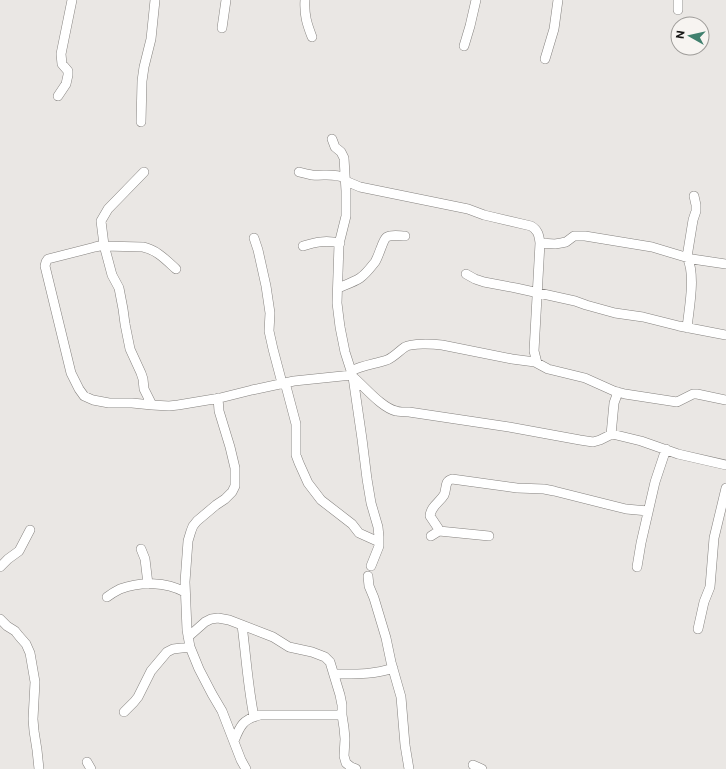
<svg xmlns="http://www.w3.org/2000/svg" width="726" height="769" font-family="Commissioner,sans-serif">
<rect width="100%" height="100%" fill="#eae7e4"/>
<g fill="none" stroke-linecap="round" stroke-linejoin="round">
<g stroke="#85827f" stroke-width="10">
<path id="minor" d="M305,0C304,15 307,24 312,37
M678,0V10
M222,28L226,0
M464,46L470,26L476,0
M545,59L554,29L558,0
M58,96L66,84L68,75V71L62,64L61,54L72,0
M141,122L142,81L144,67L151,39L155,0
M332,139L335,147L341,152L344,158L346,191V216L339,244L337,303L340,327L345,352L353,377L362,439L367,479L371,503L378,527L379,537V546L371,566
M144,172L108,209L101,221L104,245L112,275L119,288L123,309L125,324L130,349L141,373L143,379L144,389L152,405
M299,172C303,173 307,174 312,175C324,176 334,173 345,178
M345,180L348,182L360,187L468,209L484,215L531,226C538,230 539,235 540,243L534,351L537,363
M254,238L258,250L266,286L270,313L269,331L273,349L282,383
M540,243L555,244L561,243L566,242L574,236H585L652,247L692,259L726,264
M104,245L95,247L48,259L46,262L45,266L71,373L79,389L84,396L93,400L109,403H132L152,405L169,406L178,405L220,398L252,390L294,381L352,375
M104,246L143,247C157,250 166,260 176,269
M303,246C316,242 325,240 340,243
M466,274L475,279L484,282L516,288L575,301L586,305L615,313L643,317L679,326L726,335
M338,288C345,285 354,282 360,278C366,274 371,267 375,262C379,256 383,239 387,237C392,234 400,236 405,236
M687,328C689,308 696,275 687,257L693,220L696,211V205L694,196
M351,371C363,365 375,364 387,360C394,357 399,351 405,347C412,343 433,344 442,345L512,359L535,362L548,369L585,378L614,391L625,394L677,402L693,394H697L726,400
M353,377C365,387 382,408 396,411C400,412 405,412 409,412L509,427L580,440L593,442L600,440L612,434L641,441L678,454L726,465
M285,383L287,390L296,424V455L299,463L308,483L321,500L352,524L359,533L379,542
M218,398L219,411L230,447L235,468V486L232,492L225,499L216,505L197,521L193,526L191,531L188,541L185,582L187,630L190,647L199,669L212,694L222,711L241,760L246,769
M611,435L614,403L618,392
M439,531L489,536
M431,536L439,531L438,528L430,516C431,506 439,503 444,495C447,489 444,481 452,479L517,488L544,489L554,491L626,509L648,511
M141,549L145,559L148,584
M0,567L8,559L19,551L30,530
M637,567L641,543L655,482L666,449
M368,576L369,586L374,598L386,638L391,662L401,697L405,745L409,769
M107,597C111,594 116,591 120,589C141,581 166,582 185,592
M0,619L7,626L15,631L19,636L26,644L30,653L35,682L33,719L34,731L37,750L39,769
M242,625C246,656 248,687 254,717
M698,629L704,602L710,587L714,538L726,488
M188,637L205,622L211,619L218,618L229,620L273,637L289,647L312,652L325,657L330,662L340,695L342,705V715L344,728L345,739L344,756L346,763L351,767L356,769
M334,674C354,674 374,675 393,668
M124,712L134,702L138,697L151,671L167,652L173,649L190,647
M234,741C240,726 243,719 260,715H342
M87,762L91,769
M473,765L482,769"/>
</g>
<use href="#minor" stroke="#fff" stroke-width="9"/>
</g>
<g transform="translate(690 36) rotate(278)"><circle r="19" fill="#f7f4f1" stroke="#9e9c99"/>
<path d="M0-3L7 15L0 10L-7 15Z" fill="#40806e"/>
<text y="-6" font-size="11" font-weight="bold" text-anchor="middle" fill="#181716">N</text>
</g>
</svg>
